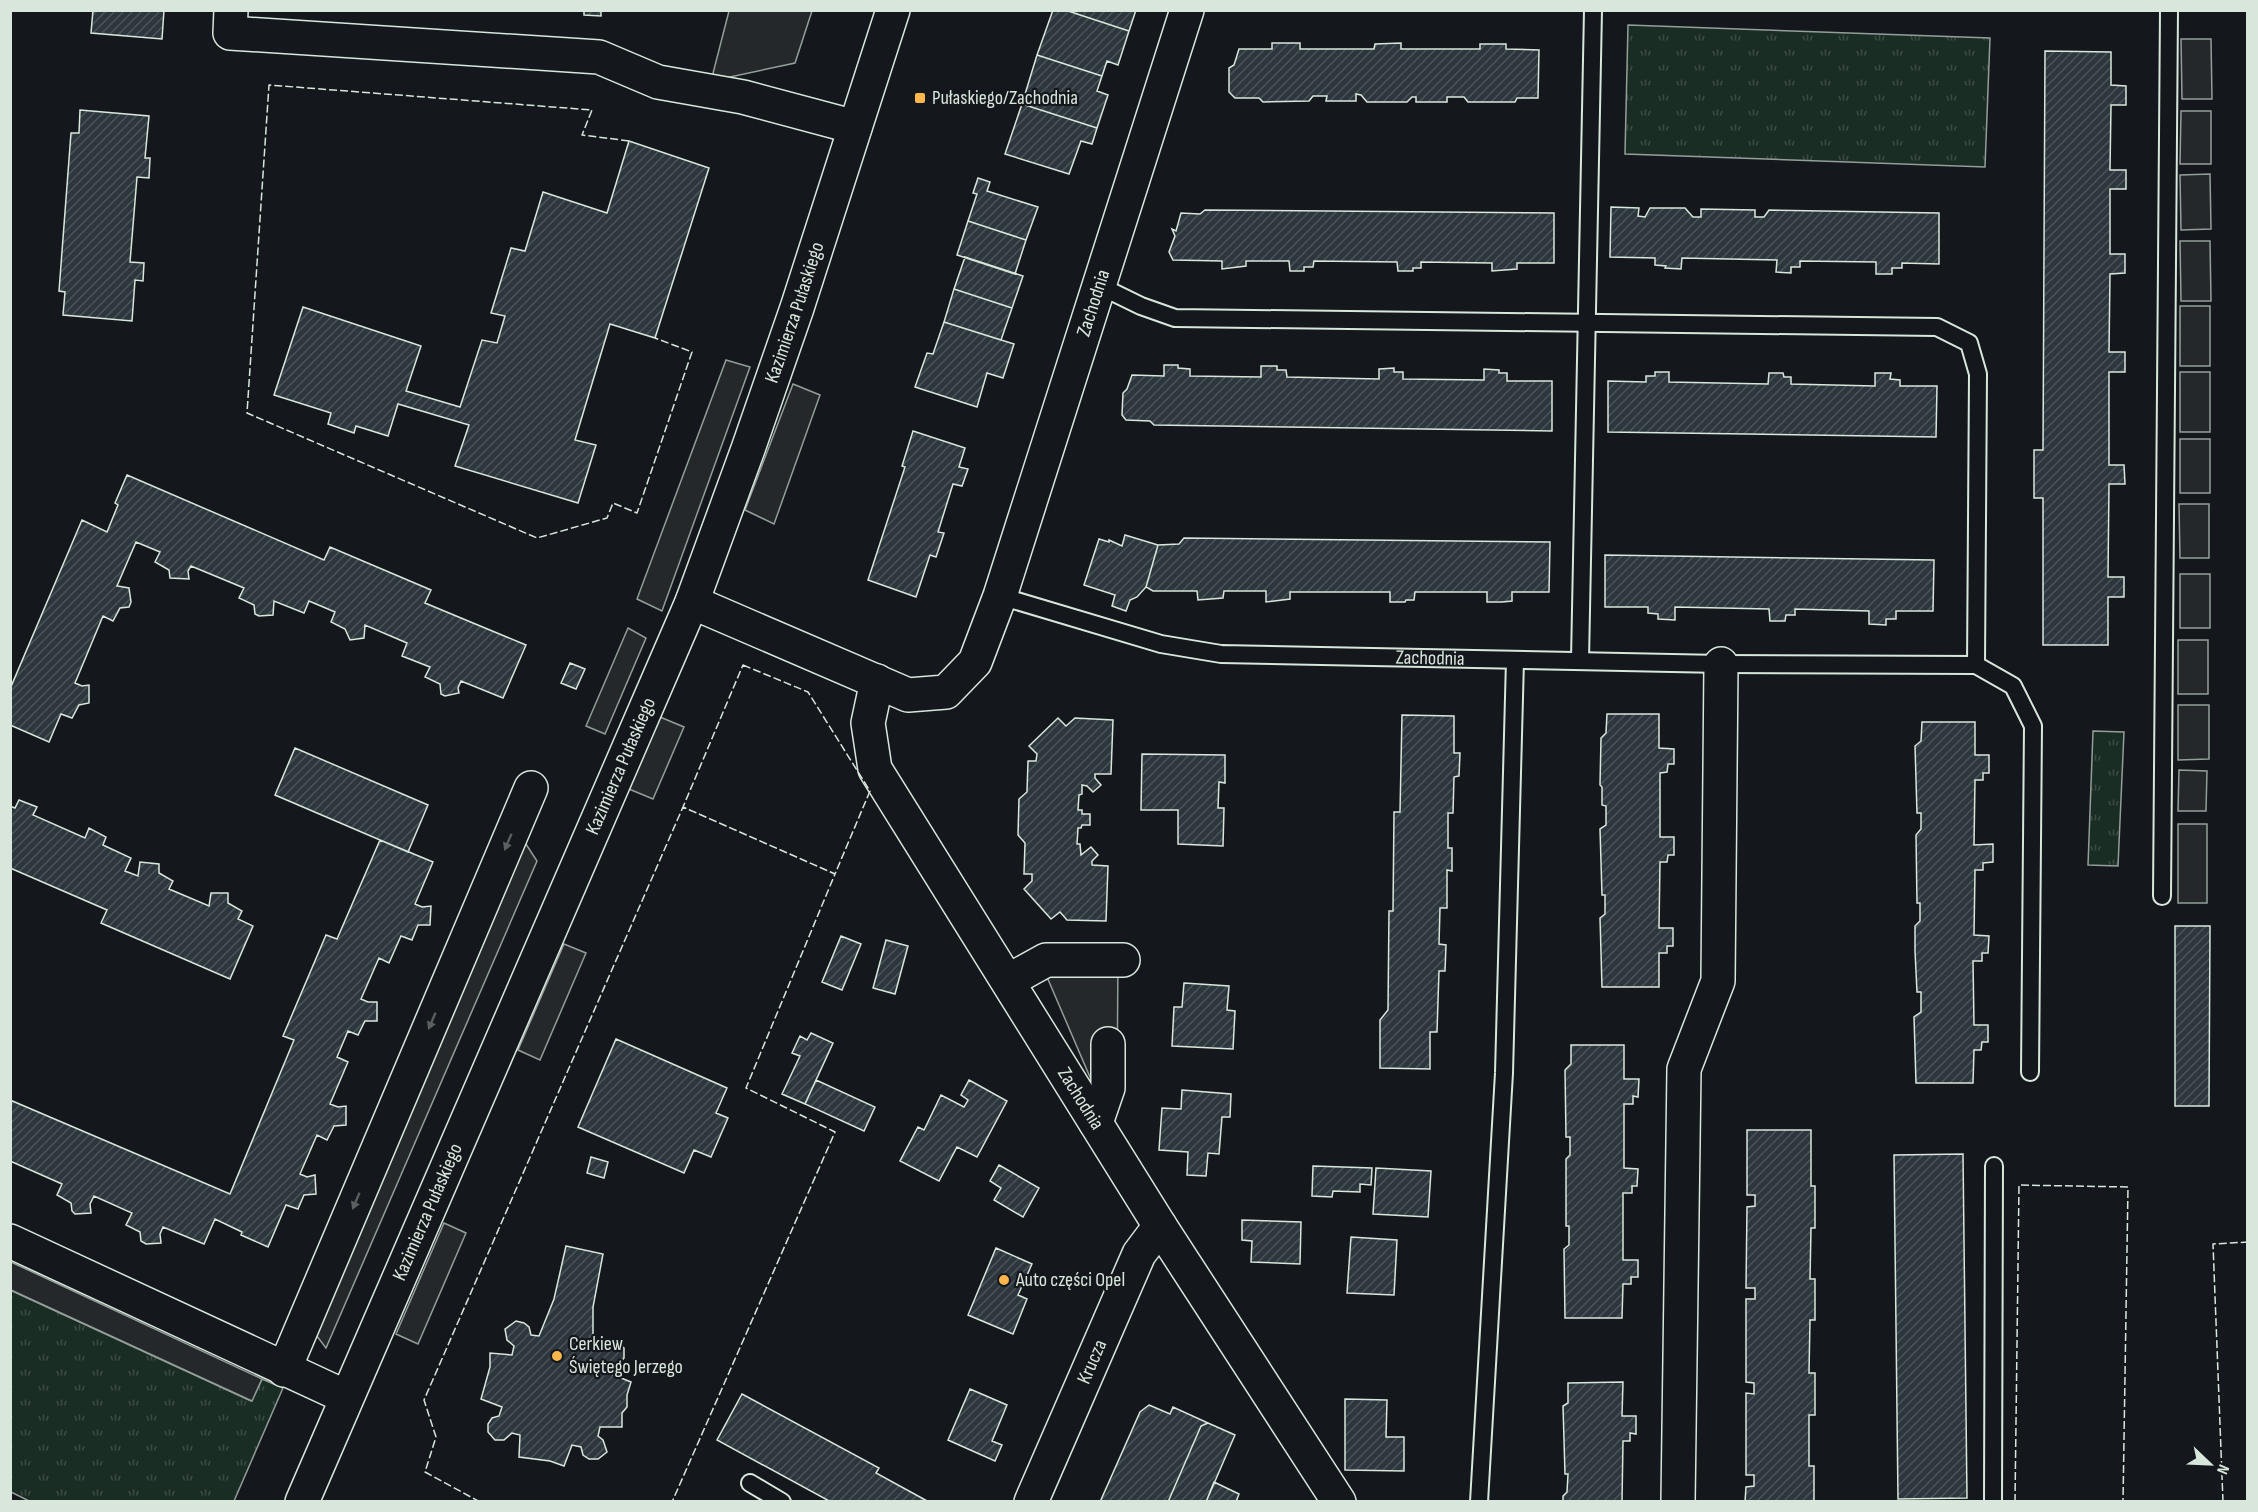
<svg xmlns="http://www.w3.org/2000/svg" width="2258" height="1512" font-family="'Sofia Sans Condensed',sans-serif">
<defs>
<pattern id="grass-tufts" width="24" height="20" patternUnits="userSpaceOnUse" patternTransform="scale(1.5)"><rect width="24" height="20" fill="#1a2d24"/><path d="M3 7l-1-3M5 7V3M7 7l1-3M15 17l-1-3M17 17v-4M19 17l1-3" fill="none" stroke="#3b4b43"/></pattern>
<pattern id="building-hatch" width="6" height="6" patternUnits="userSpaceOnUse" patternTransform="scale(1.5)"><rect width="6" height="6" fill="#2c363c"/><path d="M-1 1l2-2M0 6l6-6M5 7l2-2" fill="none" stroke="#4a5358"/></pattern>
</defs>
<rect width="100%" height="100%" fill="#14181c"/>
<path fill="url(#grass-tufts)" stroke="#939e99" stroke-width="1.5" d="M1628,25L1990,38L1985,167L1625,154Z
M2093,731L2124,732L2118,866L2088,865Z
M10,1290L251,1401L262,1379L283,1388L234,1501L31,1502L11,1492Z"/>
<path fill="#24282b" stroke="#939e99" stroke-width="1.5" d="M729,11H812L795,63L711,81Z
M2181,39H2211L2212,99H2182Z
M2181,111H2211V164H2180Z
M2210,174L2211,229L2181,230L2180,175Z
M2180,241H2210L2211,301H2181Z
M2180,306H2210V366H2180Z
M726,360L750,367L662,611L637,599Z
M2180,372H2210V432H2180Z
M793,384L820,395L774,524L745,510Z
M2180,439H2210V493H2180Z
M2179,504H2209V558H2180Z
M2180,574H2210V628H2180Z
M628,628L646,638L605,734L586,726Z
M2178,640H2208V694H2178Z
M2178,705H2209V759L2178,760Z
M660,717L684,727L653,799L629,789Z
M2179,770L2207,771L2206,811H2178Z
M2178,824H2207V903H2178Z
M524,841L537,861L326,1348L313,1331Z
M564,944L586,953L540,1060L518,1050Z
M1091,956L1118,957L1117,1101L1099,1098L1047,977H1084Z
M444,1223L466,1233L418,1344L396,1334Z
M11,1262L262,1379L252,1401L11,1290Z"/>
<path fill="url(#building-hatch)" stroke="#d8e6dc" stroke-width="1.5" d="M93,10H164L162,39L91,33Z
M584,10H601V16L584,15Z
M1053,10H1065L1129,31L1118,65L1107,61L1102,76L1037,55Z
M1065,10H1136L1129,31Z
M1272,43H1300V49H1374L1375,44L1401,43V49H1480V44H1506V49L1539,50L1538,98H1517L1515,102H1468L1464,97H1447V102H1416V97H1412L1407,102H1367L1361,95L1356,94V101H1326L1327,96H1313L1309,101L1263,102L1259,98H1235L1229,92V68L1234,65L1239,49H1272Z
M2045,51L2111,52V85L2126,86V105H2111L2110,170H2126V189H2110V254H2125V273L2110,274L2109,352H2125V372H2109V465H2124L2125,484H2109L2108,577H2124V597H2108V645H2043V498H2034V450H2043Z
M1037,55L1102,76L1097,91L1108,95L1097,128L1022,104Z
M1022,104L1097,128L1092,144L1081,141L1069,174L1005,154Z
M80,110L149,116L145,158H150L149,178L137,177L130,262L144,263L143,281L135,280L132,321L63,315L65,292L59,291L71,133H79Z
M629,141L709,168L655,338L610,324L575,440L596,445L578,503L455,466L469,425L398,404L388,436L356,426L354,433L328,424L331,413L274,395L303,307L421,346L406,391L460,407L482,340L497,343L505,316L491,313L511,248L525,251L543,192L607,213Z
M978,178L990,182L987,191L1038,207L1026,240L968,221L977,194L973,193Z
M1611,207L1639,208L1638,216L1645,217L1650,208H1685L1693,217H1701V209L1755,210V217H1764L1769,210L1939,213V264L1902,263V268H1892V274H1876V262L1800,261V267H1791V273L1776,272L1777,260L1682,258L1681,269L1665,268L1666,266L1655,265V258L1610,257Z
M1205,210L1554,213V263H1517V269L1492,271V263L1421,262V268H1413V271H1398L1397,262L1314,261L1313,267H1304V271H1290L1289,261H1246V266L1222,269V261L1173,260L1169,252L1175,236L1172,229L1176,231L1181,213L1200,214Z
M968,221L1026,240L1015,274L957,255Z
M965,257L1023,276L1012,308L954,289Z
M954,289L1012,308L1001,340L944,322Z
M944,322L1014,344L1003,378L987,373L977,407L915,387L927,353L933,354Z
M1164,365H1178V368L1190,369V376L1261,377V366H1277V370H1286L1287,377L1379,379V369L1394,368V372H1403V379L1484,380V369L1499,370V373H1507V381H1552V431L1154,425L1150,421L1126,420L1122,415L1123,393L1127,389L1132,375L1164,376Z
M1655,372H1669V382L1768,384L1769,373H1783L1784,377H1791V384L1875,386V373H1891L1890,379L1900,380V386H1937L1936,437L1608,432V381L1646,382V376H1655Z
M913,431L965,448L959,467L968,469L962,486L953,484L938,532L944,533L936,557L930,555L916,597L868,580L905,467L902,466Z
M127,475L324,560L330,547L431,590L425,603L526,645L503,698L461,681L458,688L459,693L445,696L441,694L440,684L425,677L430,667L402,656L407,643L365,625L364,638L350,640L345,629L331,622L335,612L309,601L304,613L274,601L273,615L259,616L255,614L254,605L239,598L244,588L191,566L188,571L189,579L170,578L169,570L155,562L160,552L136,542L117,586L129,588L131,602L129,607L120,608L113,621L103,616L75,683L82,686L89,685V703L79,705L72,718L61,714L49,742L10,725V689L82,520L107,532L118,505L115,503Z
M1125,535L1158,545L1146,587L1137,597L1130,600L1126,611L1112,606L1115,595L1084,585L1099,539L1109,542V540L1122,546Z
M1184,538L1550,542L1549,592H1512V601L1502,602H1487V592H1415L1414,600H1406L1405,602H1390V592H1290V599L1266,602V591H1224L1223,598L1198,600L1197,591H1153L1146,587L1158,545L1179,544Z
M1605,555L1934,560L1933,611H1896V619H1886V625L1869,624V611L1795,609V615H1786L1785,621H1770L1769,609L1675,607V620L1658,619V614L1648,613V607H1605Z
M570,663L585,669L576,689L561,683Z
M1607,714H1659V748L1674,749V764H1668L1667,772L1660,773V837H1674V855H1668L1667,862H1660L1659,928H1673V946H1667V953H1659V987H1602L1600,918L1605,914V895H1602L1600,829L1606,825V806L1602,805V787L1600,785L1601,738L1606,733Z
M1402,715L1454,716V753H1460L1459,776L1454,777L1453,813H1448V848H1452V871L1447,870V908H1440L1439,944L1446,945L1445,971H1439L1437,1032H1430V1069L1380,1068V1020L1388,1010L1389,911H1393L1394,812H1400Z
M1058,718L1066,726L1075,718L1113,720L1111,774H1095V778L1101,785L1093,792L1087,786L1082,785V794L1079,795L1078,810H1082V814H1090V825H1082L1081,828H1078L1077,844H1080L1081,855L1091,847L1098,855L1092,861V865L1108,866L1106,921L1067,920L1060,912L1051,919L1024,889L1032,881V874H1024L1025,843L1018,835L1019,799L1027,792L1028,761H1036L1037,754L1029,746Z
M1922,722H1975V755H1989V773H1983V780H1975L1974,845L1993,844V862L1983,863V870H1975L1974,935L1989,936L1988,953H1982V961H1973L1974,1025H1988V1042H1982L1981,1050H1974L1973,1083H1916L1914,1017L1921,1012V992H1917L1915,951V926L1920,921V903H1917L1916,835L1921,829V813H1917L1915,746L1921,741Z
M295,748L428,805L408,852L275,795Z
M1142,754L1225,755V783L1219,782L1218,808H1224L1223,846L1178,844V810H1141Z
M19,800L37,807L33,815L85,838L89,828L106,837L103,845L131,858L125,871L138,876L140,862L159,864V873L173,881L169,889L209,906L211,893H228V903L242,911L238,919L253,926L230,979L101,923L107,910L10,868V806L15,808Z
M380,840L433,862L415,904L422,907L431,906L430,925H418L412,940L401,936L389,963L379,958L361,999L368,1002H377V1021H365L358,1035L348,1031L337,1057L348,1062L330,1104L338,1107L346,1106V1125L334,1126L327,1140L317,1135L300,1174L307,1177L315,1175L316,1194L304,1195L298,1209L286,1205L268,1247L241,1235L242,1232L215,1219L204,1244L163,1227L160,1234L161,1243L146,1244L141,1241L140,1232L126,1225L132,1213L94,1196L90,1204L91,1213L75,1214L72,1211L71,1203L57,1195L62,1184L10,1161V1100L230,1194L294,1040L283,1036L326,935L337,939Z
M2175,926H2210L2209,1106H2175Z
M841,936L861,944L842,990L822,982Z
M886,940L908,946L895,994L873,988Z
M1184,983L1229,986L1227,1010L1235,1011L1233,1049L1172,1046L1174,1007H1182Z
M811,1033L833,1043L805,1104L782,1094L800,1056L792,1053L800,1036L807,1040Z
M616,1039L727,1088L716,1113L728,1118L711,1157L694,1150L684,1173L578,1127Z
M1571,1045H1624V1079H1639L1638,1097L1633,1096V1104H1624V1168L1638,1169L1637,1186H1632V1193H1623V1260H1638V1277H1631V1284H1623L1622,1318H1565L1564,1249L1569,1245V1226H1566V1159L1570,1155V1137H1566L1565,1070L1571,1064Z
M816,1080L875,1107L864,1131L805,1104Z
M969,1080L1007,1101L977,1157L957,1147L939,1181L900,1161L918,1127L924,1130L941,1095L964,1107L968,1100L961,1095Z
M1182,1090L1231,1094L1230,1117H1222L1219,1154L1208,1153L1206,1176L1187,1175L1188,1152L1159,1150L1162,1108L1181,1109Z
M1747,1130H1811V1186H1815V1228H1811L1810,1279H1815V1320H1810L1809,1373H1815V1415H1809V1466H1814V1502H1745L1746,1487L1754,1486V1475H1746V1393L1754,1394V1383L1746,1382V1299H1755V1288H1746L1747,1207L1755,1206V1195H1747Z
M1963,1154L1967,1498L1898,1499L1894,1155Z
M591,1157L608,1162L604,1178L587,1173Z
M999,1165L1039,1188L1023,1217L994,1200L1001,1188L990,1181Z
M1313,1166L1372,1168L1371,1185L1360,1184V1192L1333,1191L1332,1197L1312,1196Z
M1376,1168L1431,1171L1428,1217L1373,1214Z
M1242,1220L1301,1222L1300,1264L1251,1262L1252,1241L1242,1240Z
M1351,1237L1397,1240L1394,1295L1347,1293Z
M566,1246L603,1254L593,1307V1347L600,1348L609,1341L618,1342L624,1348V1358L620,1363L612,1366L611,1374L631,1382L627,1395V1407L622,1413V1427H600L598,1436L603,1440L607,1452L598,1459H589L583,1455L581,1447L572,1445L564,1466L550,1461L519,1457L520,1435L512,1433L504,1440H495L488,1432V1424L492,1418L499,1416L502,1407L481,1399L490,1367V1353L512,1355L514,1346L507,1340L505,1329L516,1321L524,1323L529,1327L531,1335L539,1336L554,1299Z
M996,1248L1032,1264L1018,1295L1027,1299L1013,1334L968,1315Z
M1623,1382L1622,1416H1636V1434L1630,1433V1441H1623L1622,1502H1563V1496L1567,1492L1568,1474H1565L1563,1406L1568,1403V1383Z
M970,1389L1007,1405L992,1441L1002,1445L995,1461L948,1440Z
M742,1394L879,1468L876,1473L929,1502H831L717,1440Z
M1345,1399L1387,1400L1386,1437H1404V1471L1345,1470Z
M1149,1405L1170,1414L1173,1407L1208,1423L1201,1426L1168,1502H1100L1140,1412Z
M1208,1423L1235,1435L1206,1502H1168L1201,1426Z
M1214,1482L1239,1494L1236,1502H1206Z"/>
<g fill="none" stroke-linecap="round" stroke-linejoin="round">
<g stroke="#d8e6dc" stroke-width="20">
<g id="lane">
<path d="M1100,286L1141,306L1175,318L1937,327L1969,343L1978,374L1976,665"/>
<path id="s1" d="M1000,596L1161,644L1221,654L1721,664L1976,665L2013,686L2033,726L2030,1072"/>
<path d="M1580,660L1593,10"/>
<path d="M2162,896L2169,10"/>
<path d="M750,1483L782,1502"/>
<path d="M1479,1502L1504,1073L1515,660"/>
<path d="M1993,1502L1994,1166"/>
</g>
</g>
<g stroke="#d8e6dc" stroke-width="36">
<g id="street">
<path d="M231,10L230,33L599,57L658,82L743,97L855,127"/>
<path id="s2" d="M692,602L908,695L946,692L975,662L1000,596L1187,10"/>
<path id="s3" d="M877,681L868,723L875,769L1160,1226L1339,1502"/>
<path d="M1008,981L1046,960H1123"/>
<path d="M1096,1123L1108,1088V1044"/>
<path d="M10,1241L346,1397"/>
<path d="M284,1370L531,788"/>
<path id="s4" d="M302,1502L692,602L748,449L797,308L893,10"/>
<path id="s5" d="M1031,1502L1139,1254L1160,1226"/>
<path d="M1678,1502L1684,1069L1718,981L1721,664"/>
</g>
</g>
<use href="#lane" stroke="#14181c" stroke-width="16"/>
<use href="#street" stroke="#14181c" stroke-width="33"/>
<path stroke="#d8e6dc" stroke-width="1.5" stroke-dasharray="8 3" stroke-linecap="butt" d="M629,141L582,135L592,110L269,85L247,413L537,538L607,518L613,503L637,513L692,352L655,338
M743,665L808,692L870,791L835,874L683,807Z
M480,1502L425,1472L436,1437L424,1400L683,807L835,874L746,1088L835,1132L672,1502
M2015,1502L2019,1185L2128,1187L2123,1502
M2223,1502L2213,1244L2248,1242"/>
</g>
<defs><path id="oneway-solid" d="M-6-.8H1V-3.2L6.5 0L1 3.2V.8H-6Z" transform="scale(1.5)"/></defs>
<g fill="#59605f">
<use href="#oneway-solid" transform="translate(508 842) rotate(113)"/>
<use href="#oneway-solid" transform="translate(432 1021) rotate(113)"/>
<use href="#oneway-solid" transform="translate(356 1201) rotate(113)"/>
</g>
<g fill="#ffb74d" stroke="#14181c" stroke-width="2">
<rect x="914" y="92" width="12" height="12" rx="3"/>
<circle cx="1004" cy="1280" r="6"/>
<circle cx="557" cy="1356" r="6"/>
</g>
<g text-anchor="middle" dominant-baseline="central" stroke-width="4.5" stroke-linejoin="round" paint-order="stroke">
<g font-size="20" fill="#d8e6dc" stroke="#14181c" text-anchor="start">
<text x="932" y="98">Pułaskiego/Zachodnia</text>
<text x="1016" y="1280">Auto części Opel</text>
<text x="569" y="1344">Cerkiew<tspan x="569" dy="23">Świętego Jerzego</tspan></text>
</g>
<g font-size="20" fill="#d8e6dc" stroke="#14181c">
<text stroke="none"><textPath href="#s2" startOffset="693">Zachodnia</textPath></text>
<text stroke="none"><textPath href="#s4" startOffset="1288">Kazimierza Pułaskiego</textPath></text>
<text stroke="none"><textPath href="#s1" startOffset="438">Zachodnia</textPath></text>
<text stroke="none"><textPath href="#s4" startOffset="802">Kazimierza Pułaskiego</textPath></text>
<text stroke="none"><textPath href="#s3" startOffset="478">Zachodnia</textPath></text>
<text stroke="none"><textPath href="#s4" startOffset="316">Kazimierza Pułaskiego</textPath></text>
<text stroke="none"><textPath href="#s5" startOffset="153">Krucza</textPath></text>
</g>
</g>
<rect width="2258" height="1512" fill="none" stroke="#d8e6dc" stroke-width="24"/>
<g transform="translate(2210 1464) rotate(113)" stroke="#14181c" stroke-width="4.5" paint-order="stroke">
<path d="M0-4.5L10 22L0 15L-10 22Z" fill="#d8e6dc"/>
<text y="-9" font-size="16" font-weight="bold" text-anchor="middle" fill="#d8e6dc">N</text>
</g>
</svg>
